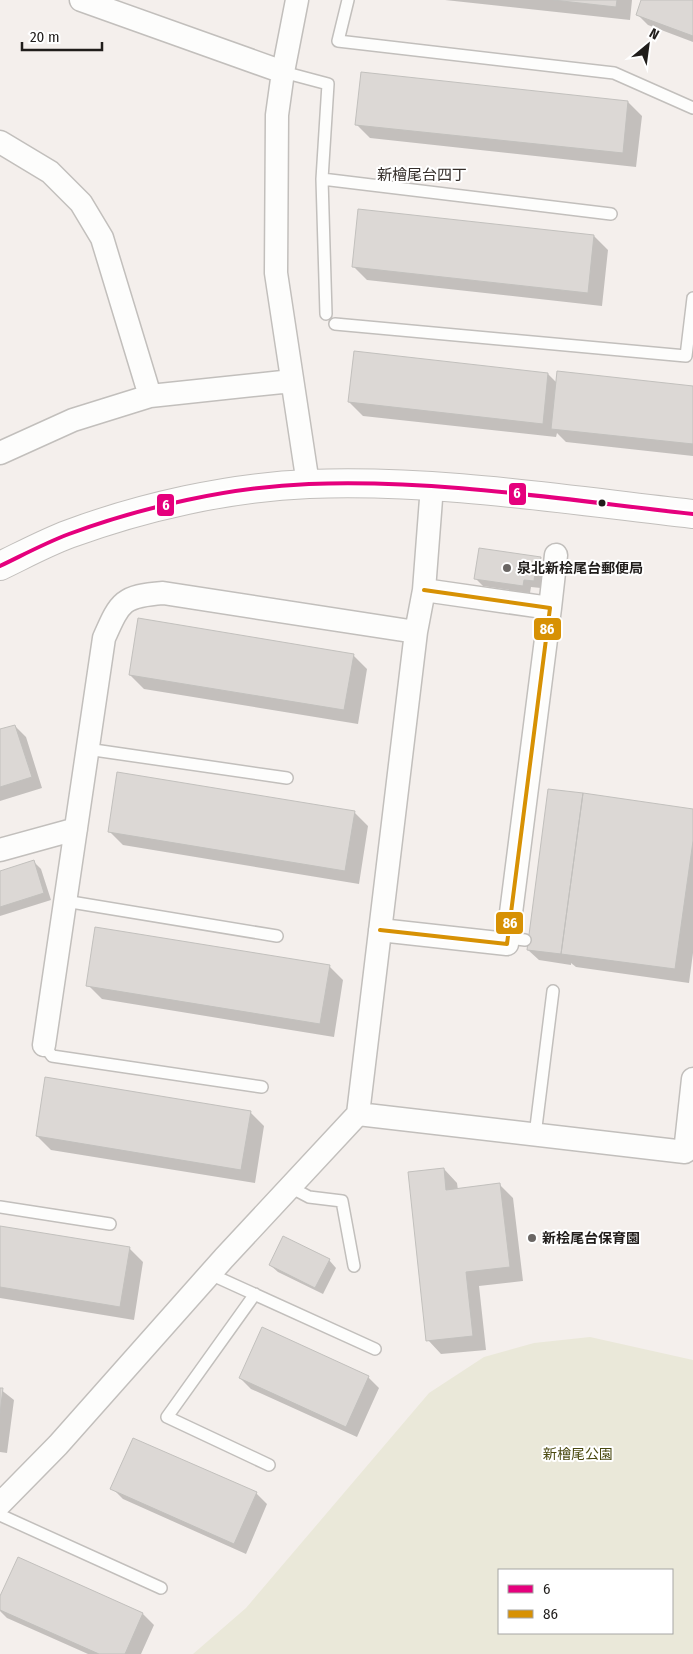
<svg xmlns="http://www.w3.org/2000/svg" width="693" height="1654" font-family="'Fira Sans Condensed','Noto Sans JP',sans-serif">
<rect width="100%" height="100%" fill="#f4efec"/>
<path fill="#eae8d9" fill-rule="evenodd" d="M590,1337L693,1360V1654H193L246,1608L429,1393L484,1357L534,1343ZM499,1570H672V1633H499Z"/>
<path fill="#0003" d="M445,0H632L630,20Z
M643,0H693V42L648,25L637,14Z
M628,102L642,116L636,167L370,138L356,124Z
M594,236L608,250L602,306L367,280L353,266Z
M548,374L557,383L693,387V456L566,442L557,433L556,437L363,416L349,402Z
M540,559L548,566L541,588L531,587L530,593L483,586L475,578Z
M353,655L367,669L358,724L144,689L130,675Z
M15,726L26,737L42,788L0,801V731Z
M693,810V953L689,983L576,967L571,963V965L539,960L528,950Z
M354,812L368,826L359,884L123,845L109,831Z
M33,861L41,869L51,900L0,916V872Z
M329,966L343,980L334,1037L102,999L88,985Z
M250,1112L264,1126L255,1183L51,1150L37,1136Z
M444,1169L457,1183L458,1190L499,1184L513,1198L523,1281L479,1286L486,1350L441,1354L428,1340Z
M0,1227L129,1248L143,1262L134,1320L0,1298Z
M329,1260L336,1268L323,1294L278,1272L270,1265Z
M368,1377L379,1388L357,1437L251,1389L240,1378Z
M0,1389L14,1400L7,1453L0,1452Z
M112,1488L256,1493L267,1504L246,1554L123,1499Z
M0,1599L143,1614L154,1625L141,1654H88L7,1618L0,1611Z"/>
<path fill="#dcd8d5" stroke="#c2c0bd" d="M553,0H617L616,7Z
M641,0H693V36L636,15Z
M361,72L628,101L623,153L355,125Z
M358,209L594,235L588,293L352,267Z
M354,351L548,373L543,424L348,402Z
M557,371L693,386V444L551,429Z
M479,548L541,557L539,572H535L534,581L524,580L523,586L474,579Z
M138,618L354,654L344,710L129,675Z
M15,725L32,777L0,787V729Z
M117,772L355,811L345,871L108,832Z
M548,789L583,793L561,954L527,950Z
M583,793L693,809V841L675,969L561,954Z
M34,860L44,893L0,907V871Z
M95,927L330,965L320,1024L86,986Z
M45,1077L251,1111L241,1170L36,1136Z
M444,1168L446,1190L500,1183L510,1267L466,1272L473,1336L426,1341L408,1172Z
M0,1226L130,1247L120,1307L0,1287Z
M283,1236L330,1259L315,1288L269,1265Z
M262,1327L369,1376L346,1427L239,1378Z
M0,1388H3L0,1414Z
M133,1438L257,1492L234,1544L110,1489Z
M18,1557L143,1613L125,1654H99L0,1610V1596Z"/>
<g fill="none" stroke-linecap="round" stroke-linejoin="round">
<g stroke="#c2bfbc" stroke-width="14">
<path id="service" d="M348,0L338,41L614,73L693,108
M283,72L328,84L322,179L326,314
M322,179L611,214
M335,324L686,356L693,298
M87,749L287,778
M65,901L277,936
M508,938L525,940
M44,1045L52,1056L262,1087
M535,1135L553,991
M290,1187L309,1197L342,1201L354,1266
M0,1207L110,1224
M210,1274L375,1349
M255,1294L167,1417L269,1465
M0,1515L161,1588"/>
</g>
<g stroke="#c2bfbc" stroke-width="25">
<path id="minor" d="M81,0L283,72
M297,0L283,72L277,115L276,273L308,484
M0,142L50,172L81,203L102,238L150,396
M0,453L73,420L150,396L292,381
M550,608L556,555
M0,850L76,829
M380,930L507,944L550,608L424,590
M44,1045L104,638C120,602 122,596 163,593L416,632
M358,1114L685,1152L693,1079
M0,1504L58,1445L224,1258L358,1114L416,632L424,590L432,486"/>
</g>
<g stroke="#c2bfbc" stroke-width="30">
<path id="tertiary" d="M0,566C23,555 45,543 69,534C142,507 230,487 309,484C437,479 566,500 693,514"/>
</g>
<use href="#service" stroke="#fdfdfc" stroke-width="11"/>
<use href="#minor" stroke="#fdfdfc" stroke-width="22"/>
<use href="#tertiary" stroke="#fdfdfc" stroke-width="28"/>
<g stroke="#fff" stroke-width="8">
<path id="bus-1" d="M0,566C23,555 45,543 69,534C142,507 230,487 309,484C437,479 566,500 693,514"/>
</g>
<g stroke="#fff" stroke-width="8">
<path id="bus-2" d="M380,930L507,944L550,608L424,590"/>
</g>
<use href="#bus-1" stroke="#e5007d" stroke-width="4"/>
<use href="#bus-2" stroke="#d79104" stroke-width="4"/>
</g>
<circle fill="#201d1b" stroke="#fff" stroke-width="2" cx="602" cy="503" r="4.5"/>
<g fill="#6a6664" stroke="#fff" stroke-width="2">
<circle cx="507" cy="568" r="5"/>
<circle cx="532" cy="1238" r="5"/>
</g>
<g text-anchor="middle" dominant-baseline="central" stroke-width="4" stroke-linejoin="round" paint-order="stroke">
<g font-size="14" font-weight="bold" fill="#201d1b" stroke="#fff" text-anchor="start">
<text x="517" y="568">泉北新桧尾台郵便局</text>
<text x="542" y="1238">新桧尾台保育園</text>
</g>
<g font-size="14" fill="#4a4910" stroke="#fff">
<text x="578" y="1454">新檜尾公園</text>
</g>
<g font-size="15" fill="#352e2a" stroke="#fff">
<text x="422" y="175">新檜尾台四丁</text>
</g>
</g>
<g stroke="#fff" stroke-width="2">
<rect x="508" y="482" width="19" height="24" rx="5" fill="#e5007d"/>
<rect x="156" y="493" width="19" height="24" rx="5" fill="#e5007d"/>
<rect x="533" y="617" width="29" height="24" rx="5" fill="#d79104"/>
<rect x="495" y="911" width="29" height="24" rx="5" fill="#d79104"/>
</g>
<g font-size="14" text-anchor="middle" font-weight="bold" fill="#fff">
<text x="517" y="498">6</text>
<text x="166" y="510">6</text>
<text x="547" y="634">86</text>
<text x="510" y="928">86</text>
</g>
<rect x="498" y="1569" width="175" height="65" fill="#ffffff" stroke="#a6a5a4"/>
<rect x="508" y="1585" width="25" height="8" fill="#e5007d" stroke="#a6a5a4"/>
<text x="543" y="1594" font-size="15" fill="#201d1b">6</text>
<rect x="508" y="1610" width="25" height="8" fill="#d79104" stroke="#a6a5a4"/>
<text x="543" y="1619" font-size="15" fill="#201d1b">86</text>
<g transform="translate(648 45) rotate(29)" stroke="#ffffff" stroke-width="4" paint-order="stroke">
<path d="M0-4L9 19L0 12L-9 19Z" fill="#201d1b"/>
<text y="-8" font-size="14" font-weight="bold" text-anchor="middle" fill="#201d1b">N</text>
</g>
<path d="M22 42v8h80v-8" fill="none" stroke="#201d1b" stroke-width="2.5"/>
<text x="30" y="42" font-size="15" fill="#201d1b" stroke="#ffffff" stroke-width="4" paint-order="stroke">20 m</text>
</svg>
